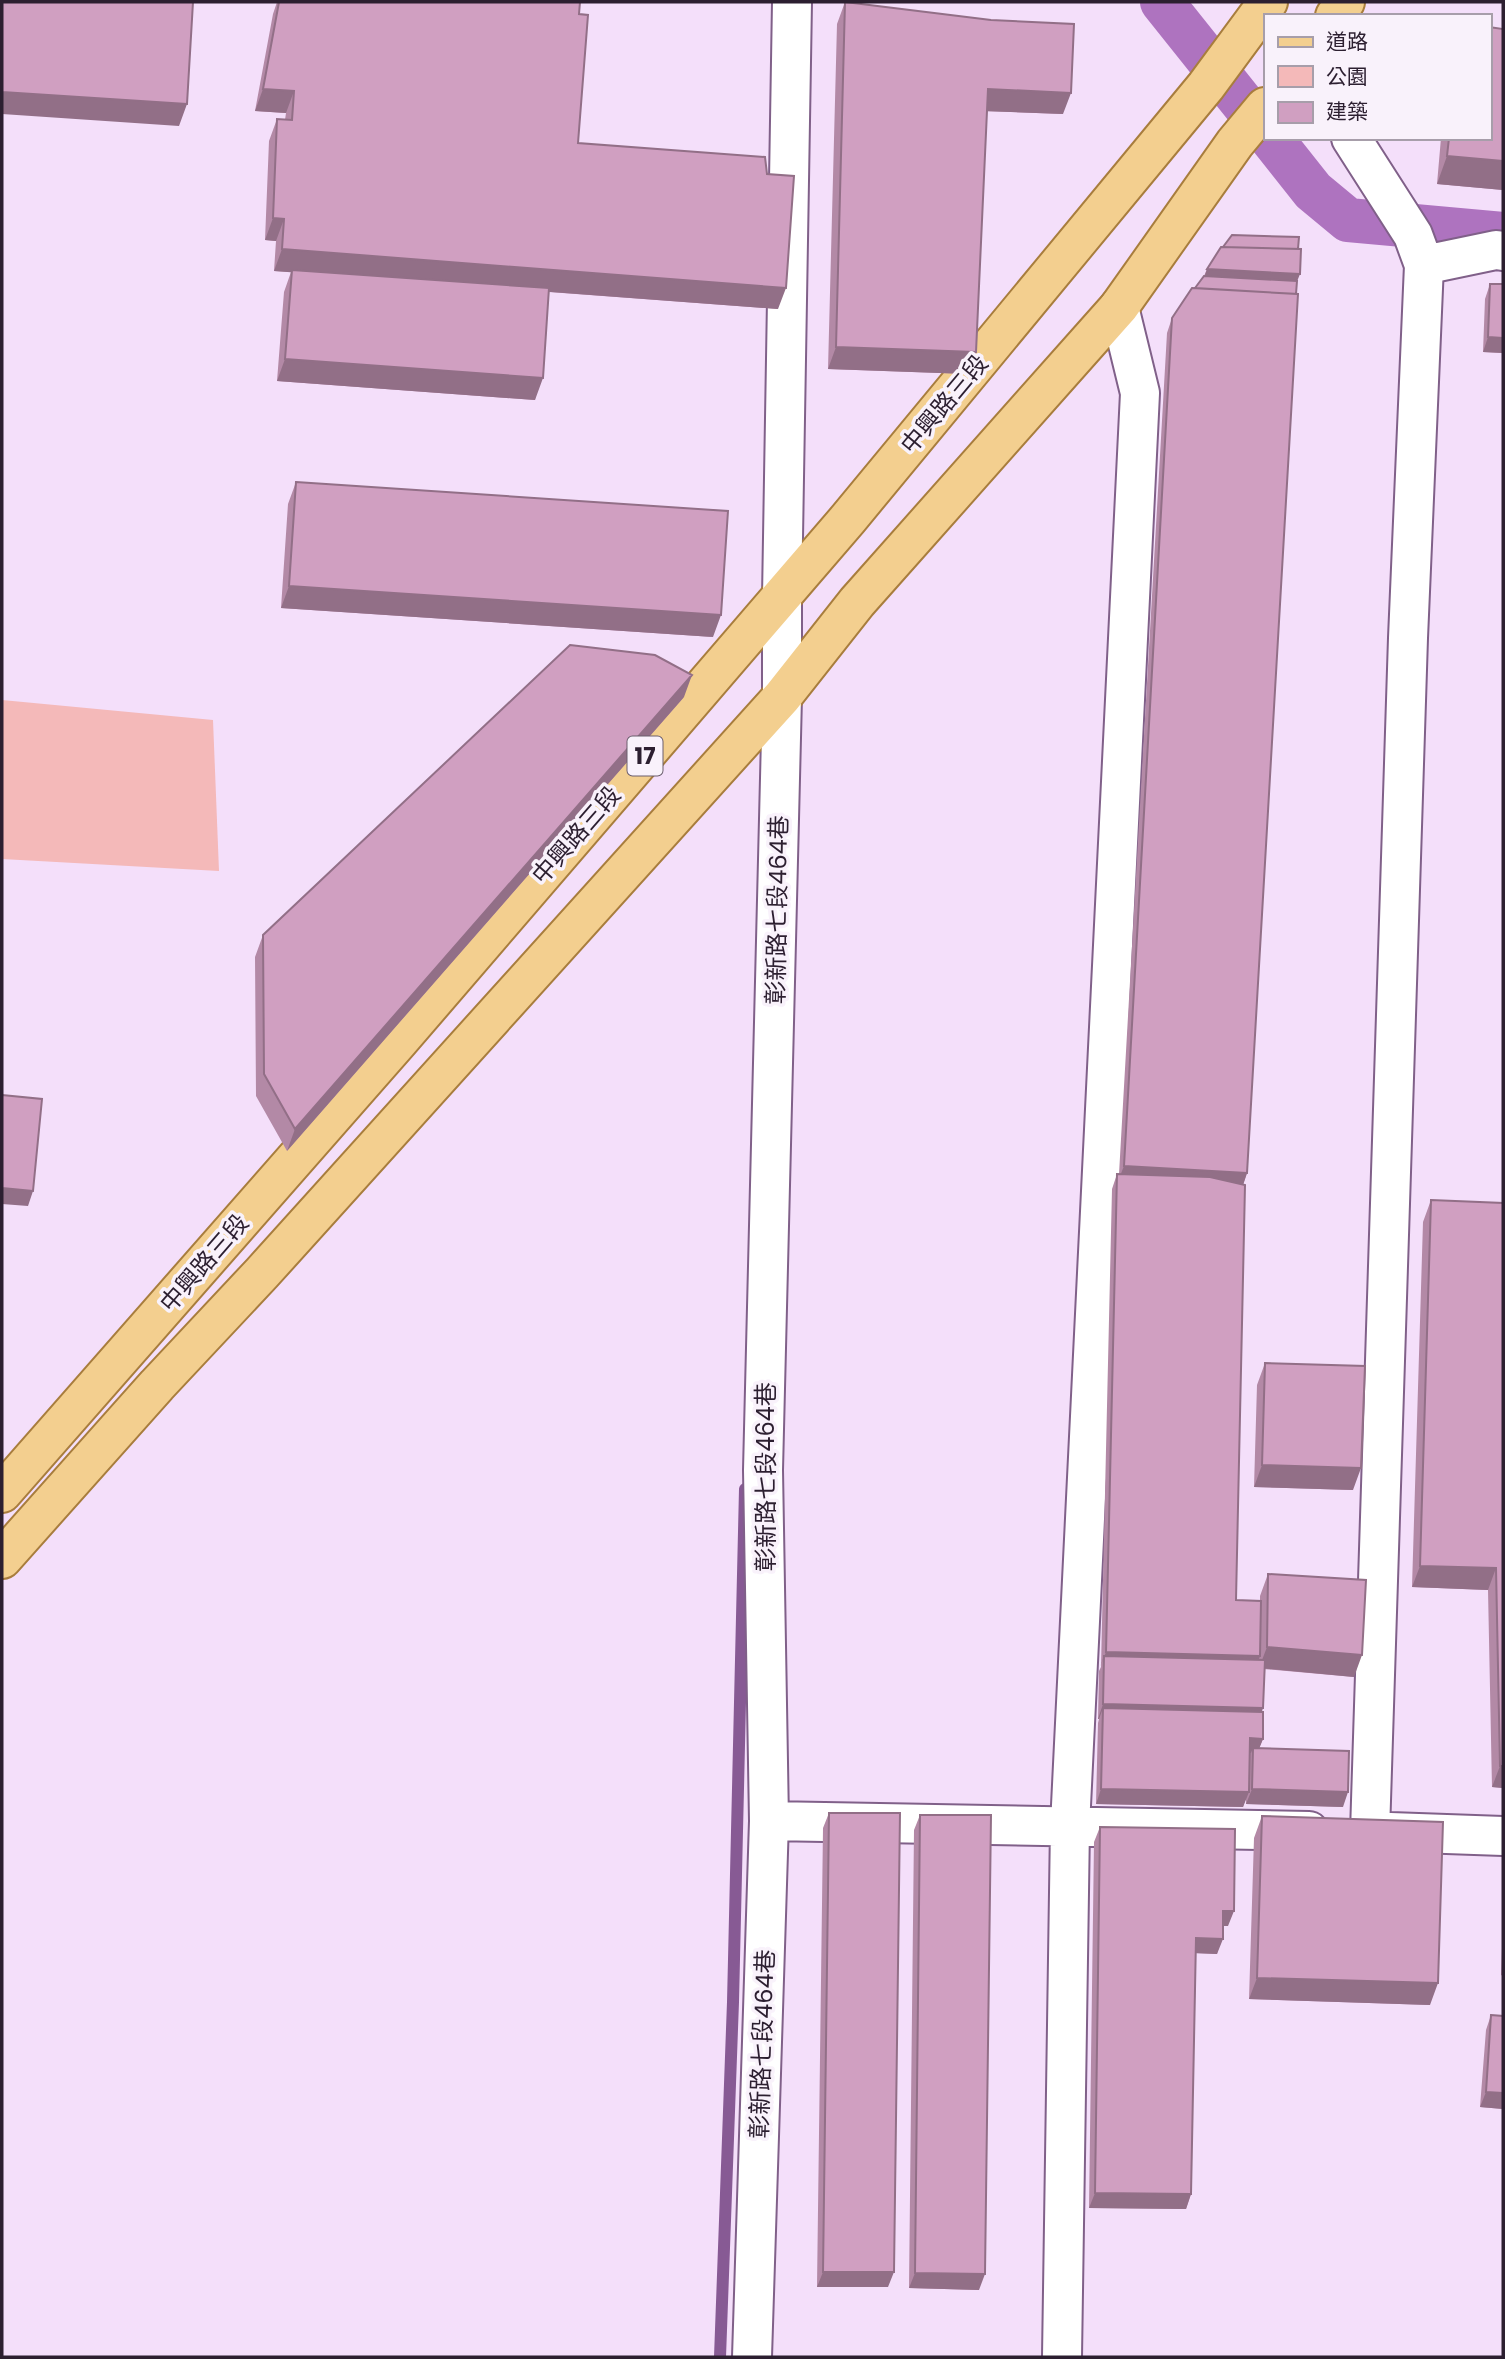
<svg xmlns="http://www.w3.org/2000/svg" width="1505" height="2359" font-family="Poppins,'Noto Sans TC',sans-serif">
<rect width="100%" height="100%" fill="#f4dffa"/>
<path fill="#f4b9b9" d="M2,700L213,720L219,871L2,859Z"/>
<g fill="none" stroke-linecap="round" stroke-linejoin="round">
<path stroke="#875a94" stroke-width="12" d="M720,2357L733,2002L745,1489"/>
<path stroke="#ae73bf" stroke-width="44" d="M1162,2L1265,131
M1271,138L1313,191L1348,220L1503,234"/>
<g stroke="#806089" stroke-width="42">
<path id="minor" d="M1351,138L1413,235L1424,265L1408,638L1370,1832
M1424,265L1496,250L1503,251
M769,1821L1309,1831
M1390,1832L1503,1836
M752,2357L769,1821L763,1470L782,697V597L792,2
M1062,2357L1070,1826L1140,393L1119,307"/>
</g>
<g stroke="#a87d3d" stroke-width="42">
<path id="major" d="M1335,16L1345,2
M2,1493L398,1042L848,519L1206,86L1268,2
M2,1559L157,1385L262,1273L782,697L857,602L1119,307L1235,143L1265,107"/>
</g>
<use href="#minor" stroke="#fff" stroke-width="38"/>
<use href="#major" stroke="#f3cf8f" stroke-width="38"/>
</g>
<path fill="#b389a6" d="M277,2H580L579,14L578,143L778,309L549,292L535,400L277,381L284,292L291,272L274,271L276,241L265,240L269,141L277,119L285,120L286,113L255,111L273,14Z
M845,2L1063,114L987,111L976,352L968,374L828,369L837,24Z
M1503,29V190L1437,184L1441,138H1489Z
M1207,269L1297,281L1247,1173L1243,1185L1236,1600L1260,1601V1596L1268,1574L1354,1677L1264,1669L1262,1712L1263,1739L1259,1748L1343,1807L1246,1804V1798L1243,1807L1096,1804L1098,1723L1099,1719H1098L1099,1671L1101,1667L1112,1189L1117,1174H1119L1167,333L1172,318L1204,276Z
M1490,284L1503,353L1483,352L1485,299Z
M296,482L713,637L281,608L288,504Z
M684,697L287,1151L256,1096L255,957L263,935Z
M1431,1200L1503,1203V1788L1492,1787L1488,1590L1412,1587L1423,1222Z
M1265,1363L1353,1490L1254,1487L1257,1385Z
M829,1813L888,2287H817L823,1828Z
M920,1815L979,2290L909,2288L914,1830Z
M1262,1816L1430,2005L1249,1999L1254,1838Z
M1100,1827L1228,1926H1223L1217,1954L1196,1953L1191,2194L1186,2209L1089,2208L1094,1842Z
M1503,1922V1976L1501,1975Z
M1491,2015L1503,2109L1480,2107L1486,2030Z"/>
<path fill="#926f87" d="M263,89L294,91L286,113L255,111Z
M988,89L1071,93L1063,114L980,111Z
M2,92L187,104L179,126L2,114Z
M1447,156L1503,161V190L1437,184Z
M273,218L284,219L276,241L265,240Z
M282,249L786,288L778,309L274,271Z
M1207,269L1300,274L1294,289L1202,284Z
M1488,337L1503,338V353L1483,352Z
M836,347L976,352L968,374L828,369Z
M285,359L543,378L535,400L277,381Z
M289,586L721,615L713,637L281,608Z
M692,675L684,697L287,1151L295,1129Z
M1124,1166L1247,1173L1242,1188L1118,1181Z
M2,1188L33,1191L28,1206L2,1204Z
M1262,1465L1361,1468L1353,1490L1254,1487Z
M1420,1566L1496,1568L1488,1590L1412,1587Z
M1267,1647L1362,1655L1354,1677L1259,1668Z
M1106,1652L1260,1656L1255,1671L1104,1656L1100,1667Z
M1103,1704L1263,1708L1258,1723L1103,1708L1099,1719H1098Z
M1250,1738L1263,1739L1257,1754L1253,1748L1251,1753H1244Z
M1500,1766H1503V1788L1492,1787Z
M1101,1789L1249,1792L1243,1807L1096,1804Z
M1252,1789L1348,1792L1343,1807L1246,1804Z
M1223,1911H1234L1228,1926H1218Z
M1196,1938L1223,1939L1217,1954L1191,1953Z
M1257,1978L1438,1983L1430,2005L1249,1999Z
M1486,2092L1503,2093V2109L1480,2107Z
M1095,2193L1191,2194L1186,2209L1089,2208Z
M823,2272H894L888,2287H817Z
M915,2273L985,2274L979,2290L909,2288Z"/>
<path fill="#d09fc1" stroke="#926f87" stroke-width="2" d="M2,2H193L187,104L2,92Z
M279,2H580L579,14L588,15L578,143L765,157L767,174L794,176L786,288L282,249L284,219L273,218L277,119L292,120L294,91L263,89Z
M845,2L991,20L1074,24L1071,93L988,89L976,352L836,347Z
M1489,27L1503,29V161L1447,156L1449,138H1489Z
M1232,235L1299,237L1298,249L1223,247Z
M1221,247L1301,249L1300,274L1207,269Z
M292,270L549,288L543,378L285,359Z
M1204,276L1297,281L1296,294L1195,288Z
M1490,284H1503V338L1488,337Z
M1192,288L1298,294L1247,1173L1124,1166L1172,318Z
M296,482L728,511L721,615L289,586Z
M570,645L655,655L692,675L295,1129L264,1074L263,935Z
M2,1095L42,1099L33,1191L2,1188Z
M1117,1174L1210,1177L1245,1185L1236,1600L1261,1601L1260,1656L1106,1652Z
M1431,1200L1503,1203V1766H1500L1496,1568L1420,1566Z
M1265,1363L1365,1366L1361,1468L1262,1465Z
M1268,1574L1366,1580L1362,1655L1267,1647Z
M1104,1656L1265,1660L1263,1708L1103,1704Z
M1103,1708L1263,1712V1739L1250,1738L1249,1792L1101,1789Z
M1253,1748L1349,1751L1348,1792L1252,1789Z
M829,1813H900L894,2272H823Z
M920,1815H991L985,2274L915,2273Z
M1262,1816L1443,1822L1438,1983L1257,1978Z
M1100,1827L1235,1829L1234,1911H1223V1939L1196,1938L1191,2194L1095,2193Z
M1491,2015L1503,2016V2093L1486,2092Z"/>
<g text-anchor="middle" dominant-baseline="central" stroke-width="7" stroke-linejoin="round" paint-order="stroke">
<rect fill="#f9f2fb" stroke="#6a5e6d" stroke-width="2" x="627.5" y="736.5" width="35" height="39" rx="5"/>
<g font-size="23" font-weight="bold" fill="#2c1f30">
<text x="645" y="756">17</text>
</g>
<g font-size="24" fill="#2c1f30" stroke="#f9f2fb">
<text transform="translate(944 404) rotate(-50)">中興路三段</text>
<text transform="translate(576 835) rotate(-49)">中興路三段</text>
<text transform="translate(777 910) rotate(-89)">彰新路七段464巷</text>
<text transform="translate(204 1263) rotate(-49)">中興路三段</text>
<text transform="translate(765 1477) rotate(-90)">彰新路七段464巷</text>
<text transform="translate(762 2044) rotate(-88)">彰新路七段464巷</text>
</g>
</g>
<rect width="1505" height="2359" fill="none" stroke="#2c1f30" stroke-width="7"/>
<rect x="1264" y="14" width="228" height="126" fill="#f9f2fb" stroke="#a79eaa" stroke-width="2"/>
<rect x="1278" y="37" width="35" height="10" fill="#f3cf8f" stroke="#a79eaa" stroke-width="2"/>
<text x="1326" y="49" font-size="21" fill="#2c1f30">道路</text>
<rect x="1278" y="66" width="35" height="21" fill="#f4b9b9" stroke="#a79eaa" stroke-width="2"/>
<text x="1326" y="84" font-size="21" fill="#2c1f30">公園</text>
<rect x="1278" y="102" width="35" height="21" fill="#d09fc1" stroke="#a79eaa" stroke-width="2"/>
<text x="1326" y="119" font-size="21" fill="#2c1f30">建築</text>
</svg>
